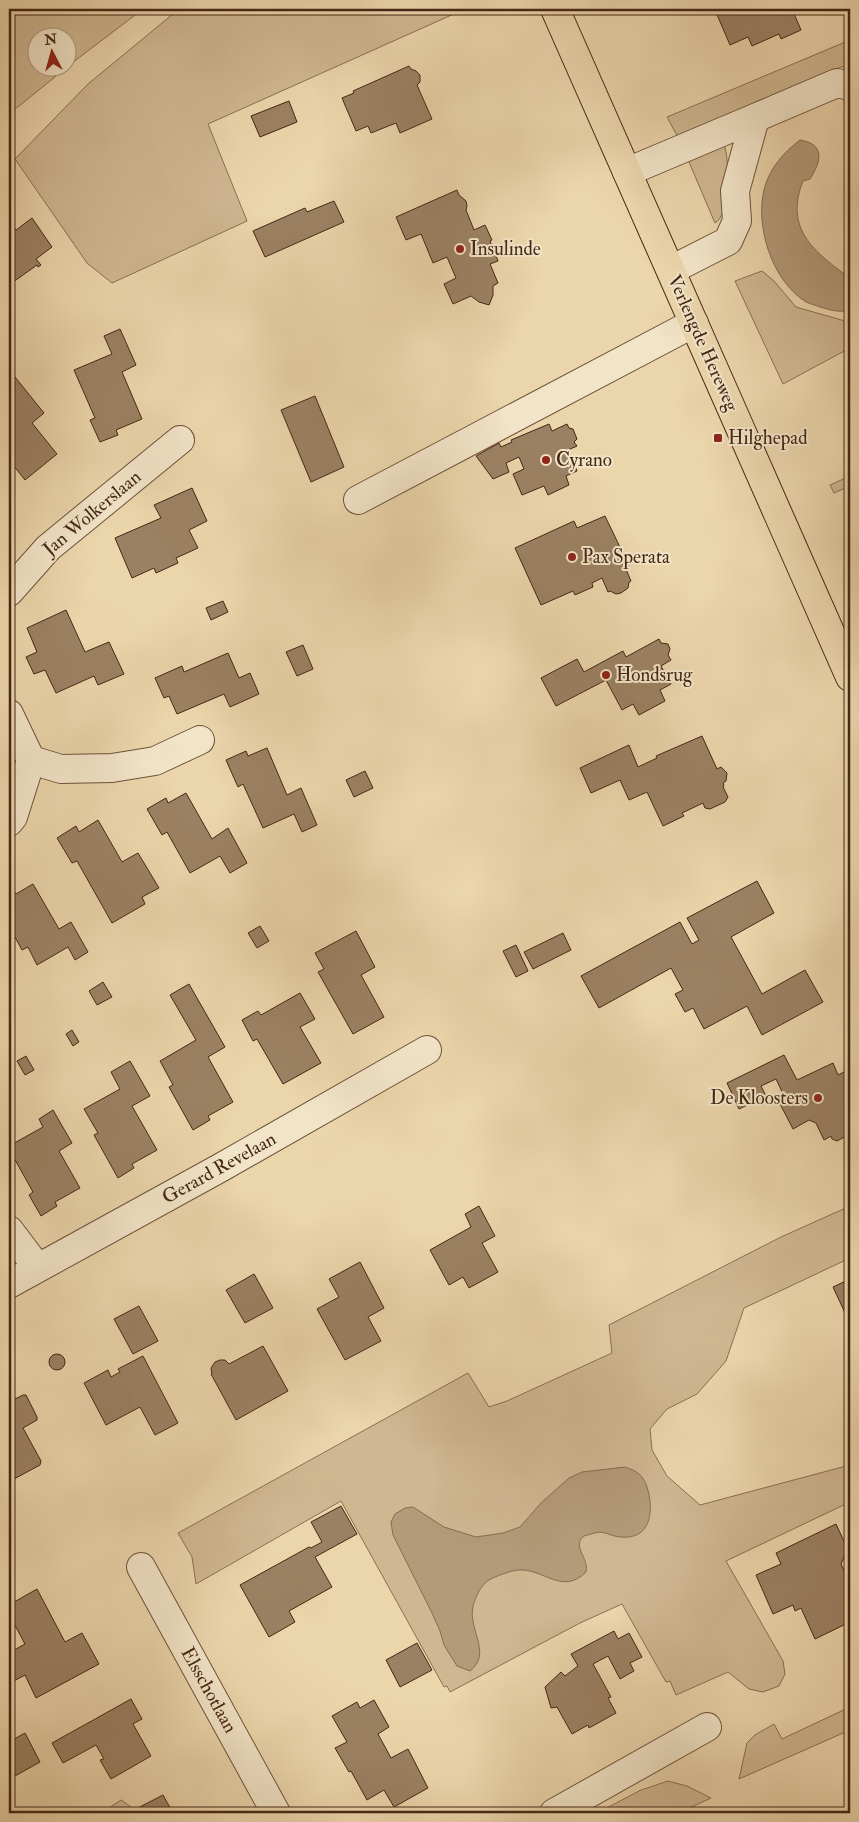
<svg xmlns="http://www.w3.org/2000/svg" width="859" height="1822" font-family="'IM FELL Double Pica',serif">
<rect width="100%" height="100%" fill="#ebd5ab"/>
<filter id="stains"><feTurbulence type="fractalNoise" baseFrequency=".004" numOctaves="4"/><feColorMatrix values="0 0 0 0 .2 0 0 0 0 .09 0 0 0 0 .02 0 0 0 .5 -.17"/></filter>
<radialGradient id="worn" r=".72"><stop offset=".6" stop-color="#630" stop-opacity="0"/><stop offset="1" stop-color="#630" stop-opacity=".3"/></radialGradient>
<path fill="#cfb791" stroke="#8a6f52" d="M9,9H143L68,66V38H38V68H66L9,114Z
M179,9H465L208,124L247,221L112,283L87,263L15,159L88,84Z
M850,40V66L841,67L680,141L667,117Z
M724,145C730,158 730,216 715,223L686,155Z
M762,271L774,281L796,307L845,321L850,319V348L783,384L735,281Z
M850,476V486L834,493L830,485Z
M850,1206V1258L744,1308L726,1361L697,1394L667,1409L650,1429L652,1450L667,1476L700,1505L850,1465V1502L726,1561L783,1661L785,1674L779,1686L763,1692L749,1689L728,1672L676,1695L670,1681L666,1682L622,1604L580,1623L450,1692L447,1686L444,1687L341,1501L196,1584L192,1557L178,1533L468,1373L489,1407L507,1401L612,1353L609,1325L781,1237Z
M850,1707V1730L739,1779L747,1743L755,1735L774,1724L782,1739Z
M668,1781L687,1786L711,1798L678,1813H597L641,1790Z
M121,1800L131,1807L121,1813H101Z"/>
<path fill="#b39a78" stroke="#876c50" d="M800,140C826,144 821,162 810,179L803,181C784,229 814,252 850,278V310C840,313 830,310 820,307C816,305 810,304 806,302C771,280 754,224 765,186C771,167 784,152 800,140Z
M625,1467C637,1471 643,1475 647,1487C654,1509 652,1540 621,1537C607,1536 605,1529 591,1534C589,1535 586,1535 584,1536C573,1544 585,1556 586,1565C587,1567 586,1570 586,1572C562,1596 544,1568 518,1570C510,1571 496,1576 489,1580C483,1584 480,1589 477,1595C473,1604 471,1612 473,1621C476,1639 488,1657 470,1671L457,1666L444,1645L440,1631L432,1613L393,1535L391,1522L395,1514L405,1508L413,1507L444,1527L476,1537L503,1533L520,1527L541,1503L569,1478L582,1472Z"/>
<path fill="#9b8163" stroke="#452714" d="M717,9H792L801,30L781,39L779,34L752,46L748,37L730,45L715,10Z
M409,66L411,69L416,71L420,75V82L417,85L432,119L400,133L396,123L371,133L368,126L356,131L342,98L354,93L353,91Z
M289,101L297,122L260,137L251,116Z
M457,190L459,195L466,201L467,206L466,210L474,230L485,225L492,240L490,241L498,261L490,264L498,283L493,286V295L489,305L479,302L471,296L453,304L444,284L456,278L447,257L433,263L421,234L406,240L396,217Z
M334,201L344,222L265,257L253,231L305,208L307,212Z
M32,218L52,247L36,259L41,265L38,267L37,265L9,285V220L16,230Z
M120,329L136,365L122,372L142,419L116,430L118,435L100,442L90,420L95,418L74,370L112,354L104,336Z
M10,372L14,377L9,382V374Z
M15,377L44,413L32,423L57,454L25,480L10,461L14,458L9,451V401L11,399L9,397V382Z
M315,396L344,467L311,482L281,410Z
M549,424L552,431L567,424L569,428L573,429L577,439L574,442L577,446L568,450L577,471L566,476L569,485L548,495L544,486L522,495L513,474L524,469L519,457L506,463L509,472L493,479L476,456L499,443L501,447L512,442L511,440Z
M192,488L207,521L189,530L198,548L176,558L178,563L156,573L154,568L132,578L115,538L161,518L154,505Z
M605,516L629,566L625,567L631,581L629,582L628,588L621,593L616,594L610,591L608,592L602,578L592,583L593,587L575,595L573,591L541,605L515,548L574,521L577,528Z
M223,601L228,612L211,620L206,608Z
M66,610L85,652L109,642L124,674L98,685L94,676L56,693L45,670L34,674L26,657L37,652L27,628Z
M659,639L661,643L668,644L670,649L668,655L671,660L661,666L671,684L660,690L665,701L639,715L633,704L622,710L606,680L556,706L541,678L577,659L584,672L623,651L626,657Z
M303,645L313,669L297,676L286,652Z
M228,653L239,678L250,673L259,694L230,707L224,694L177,714L169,696L164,698L155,678L182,666L184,672Z
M702,736L717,769L721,767L727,773L726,781L723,783L724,786L723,787L728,797L725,802L710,809L705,808L703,803L682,813L684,816L663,826L647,792L629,800L620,780L591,793L580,768L629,745L638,767L657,758L656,756Z
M267,748L287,795L301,788L317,825L302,832L294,814L263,828L243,784L238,787L226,760L246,751L248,756Z
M365,771L373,788L354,797L346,780Z
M186,793L212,839L228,828L247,863L230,873L220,856L190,873L167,832L162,835L147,809L166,798L168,803Z
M98,820L122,862L138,853L159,888L142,897L145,904L112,923L77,861L72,863L57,838L76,826L79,832Z
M757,881L774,913L731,937L762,994L805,970L823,1002L762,1035L747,1006L704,1029L693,1008L685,1012L675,994L683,990L671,968L599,1008L581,976L680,922L692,944L699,940L687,918Z
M33,884L59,929L71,922L88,952L75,960L68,947L37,965L28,947L22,950L9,926V892L13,890L16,894Z
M260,926L269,941L257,948L248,933Z
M356,931L375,967L361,975L384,1017L353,1034L318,972L324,969L315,953Z
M563,933L571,950L533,969L524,952Z
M516,945L528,971L516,977L503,951Z
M103,982L112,997L97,1005L89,991Z
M9,984L15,995L9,998Z
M189,984L225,1047L208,1057L233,1102L208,1116L210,1120L193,1130L169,1087L173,1085L160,1061L196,1040L170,995Z
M300,993L315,1019L300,1027L321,1063L283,1084L257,1039L253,1041L242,1020L258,1011L261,1015Z
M72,1030L79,1042L73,1046L66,1034Z
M784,1055L797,1080L833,1063L838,1075L850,1069V1134L837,1141L832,1139L831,1136L824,1140L816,1123L809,1120L793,1129L780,1104L786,1100L776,1079L761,1086L766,1096L739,1109L727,1083Z
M26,1056L34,1070L25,1075L17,1061Z
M130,1061L150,1096L132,1106L157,1150L132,1164L134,1168L118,1178L94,1135L98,1133L84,1109L120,1089L111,1072Z
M53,1110L72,1143L59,1151L80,1188L55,1202L57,1206L41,1216L29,1195L33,1192L9,1149V1146L43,1127L39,1119Z
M479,1206L495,1236L482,1243L498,1272L469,1288L463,1277L449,1285L430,1250L471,1227L465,1214Z
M360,1262L384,1308L368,1317L381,1341L345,1360L317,1309L339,1297L329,1279Z
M254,1274L273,1308L245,1323L226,1290Z
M850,1279V1313L846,1315L833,1287Z
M139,1306L158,1341L133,1354L114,1319Z
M263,1346L288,1391L236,1420L211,1374H212L211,1368L215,1362L220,1360H225L229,1364Z
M49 1362a8 8 0 1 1 16 0a8 8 0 1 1-16 0Z
M143,1356L178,1423L155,1435L140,1407L106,1425L84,1383L108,1370L111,1377L120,1372L118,1369Z
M23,1395H26L37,1417V1420L23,1428L41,1461L40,1465L14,1479L9,1470V1402Z
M341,1506L357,1534L315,1557L332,1587L289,1611L295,1622L269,1637L240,1585L309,1547L311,1548L322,1542L311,1522Z
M836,1524L849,1552L845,1554L841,1564L850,1584V1622L815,1639L801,1608L795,1611L793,1605L773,1614L756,1575L781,1564L776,1553Z
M37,1589L65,1642L82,1633L99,1664L36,1698L25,1675L10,1683L9,1680V1653L25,1644L9,1614V1605Z
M614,1631L618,1639L629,1633L642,1657L630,1663L634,1671L620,1679L608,1656L593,1664L611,1697L608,1698L616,1713L589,1728L588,1725L572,1734L557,1707L551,1708L545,1687L561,1672L565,1676L578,1666L571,1654Z
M417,1643L432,1670L400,1687L386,1660Z
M131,1699L142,1719L133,1724L151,1756L111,1779L100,1760L104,1759L96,1745L63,1763L52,1743Z
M374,1700L389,1727L378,1734L391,1758L408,1749L428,1788L394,1807L384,1790L367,1800L351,1771L349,1772L335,1748L347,1742L332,1716L357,1702L360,1708Z
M25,1733L40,1762L15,1776L9,1764V1742Z
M163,1795L173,1813H131L130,1812Z"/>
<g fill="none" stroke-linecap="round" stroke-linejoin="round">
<g stroke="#6e523a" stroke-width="30">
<path id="minor" d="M627,172L755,118
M671,270L728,241L737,221L735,191L755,118L837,83L850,86
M358,500L694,323
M9,592L48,548L180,440
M9,714L31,760L13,817L9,822
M31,760L61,769L112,768L155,761L200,740
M9,1230L37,1267
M9,1284L220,1168L427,1050
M141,1567L276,1813
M554,1813L707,1727"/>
</g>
<g stroke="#452714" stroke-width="30">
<path id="major" d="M555,9L850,677"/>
</g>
<use href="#minor" stroke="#f2e4c8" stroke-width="28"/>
<use href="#major" stroke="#ebd5ab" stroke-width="28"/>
</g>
<g fill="#8f2418" stroke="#f2e4c8" stroke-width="2">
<circle cx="460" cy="249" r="5"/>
<rect x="713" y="433" width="10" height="10" rx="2.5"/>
<circle cx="546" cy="460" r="5"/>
<circle cx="572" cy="557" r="5"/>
<circle cx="606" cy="675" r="5"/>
<circle cx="818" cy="1098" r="5"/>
</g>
<g text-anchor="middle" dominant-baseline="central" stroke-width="4" stroke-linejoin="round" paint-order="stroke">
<g font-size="19" fill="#452714" stroke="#f2e4c8" text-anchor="start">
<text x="470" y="249">Insulinde</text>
<text x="728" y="438">Hilghepad</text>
<text x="556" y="460">Cyrano</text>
<text x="582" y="557">Pax Sperata</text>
<text x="616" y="675">Hondsrug</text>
<text x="808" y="1098" text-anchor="end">De Kloosters</text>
</g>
<g font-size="19" fill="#452714" stroke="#f2e4c8">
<text transform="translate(703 343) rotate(66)">Verlengde Hereweg</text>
<text transform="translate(92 513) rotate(-40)">Jan Wolkerslaan</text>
<text transform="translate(219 1168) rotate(-29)">Gerard Revelaan</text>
<text transform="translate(209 1690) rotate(61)">Elsschotlaan</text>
</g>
</g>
<rect width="859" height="1822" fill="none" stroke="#ebd5ab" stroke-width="30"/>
<rect x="10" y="10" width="839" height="1802" fill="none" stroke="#452714" stroke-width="2.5"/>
<rect x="15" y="15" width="829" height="1792" fill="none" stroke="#452714"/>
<g transform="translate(52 52) rotate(354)"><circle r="24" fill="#f2e4c8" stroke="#ad9880"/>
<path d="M0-4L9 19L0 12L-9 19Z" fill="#8f2418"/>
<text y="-8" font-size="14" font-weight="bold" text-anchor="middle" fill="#452714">N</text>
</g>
<rect width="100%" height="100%" filter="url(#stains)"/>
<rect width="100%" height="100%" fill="url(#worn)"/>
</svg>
